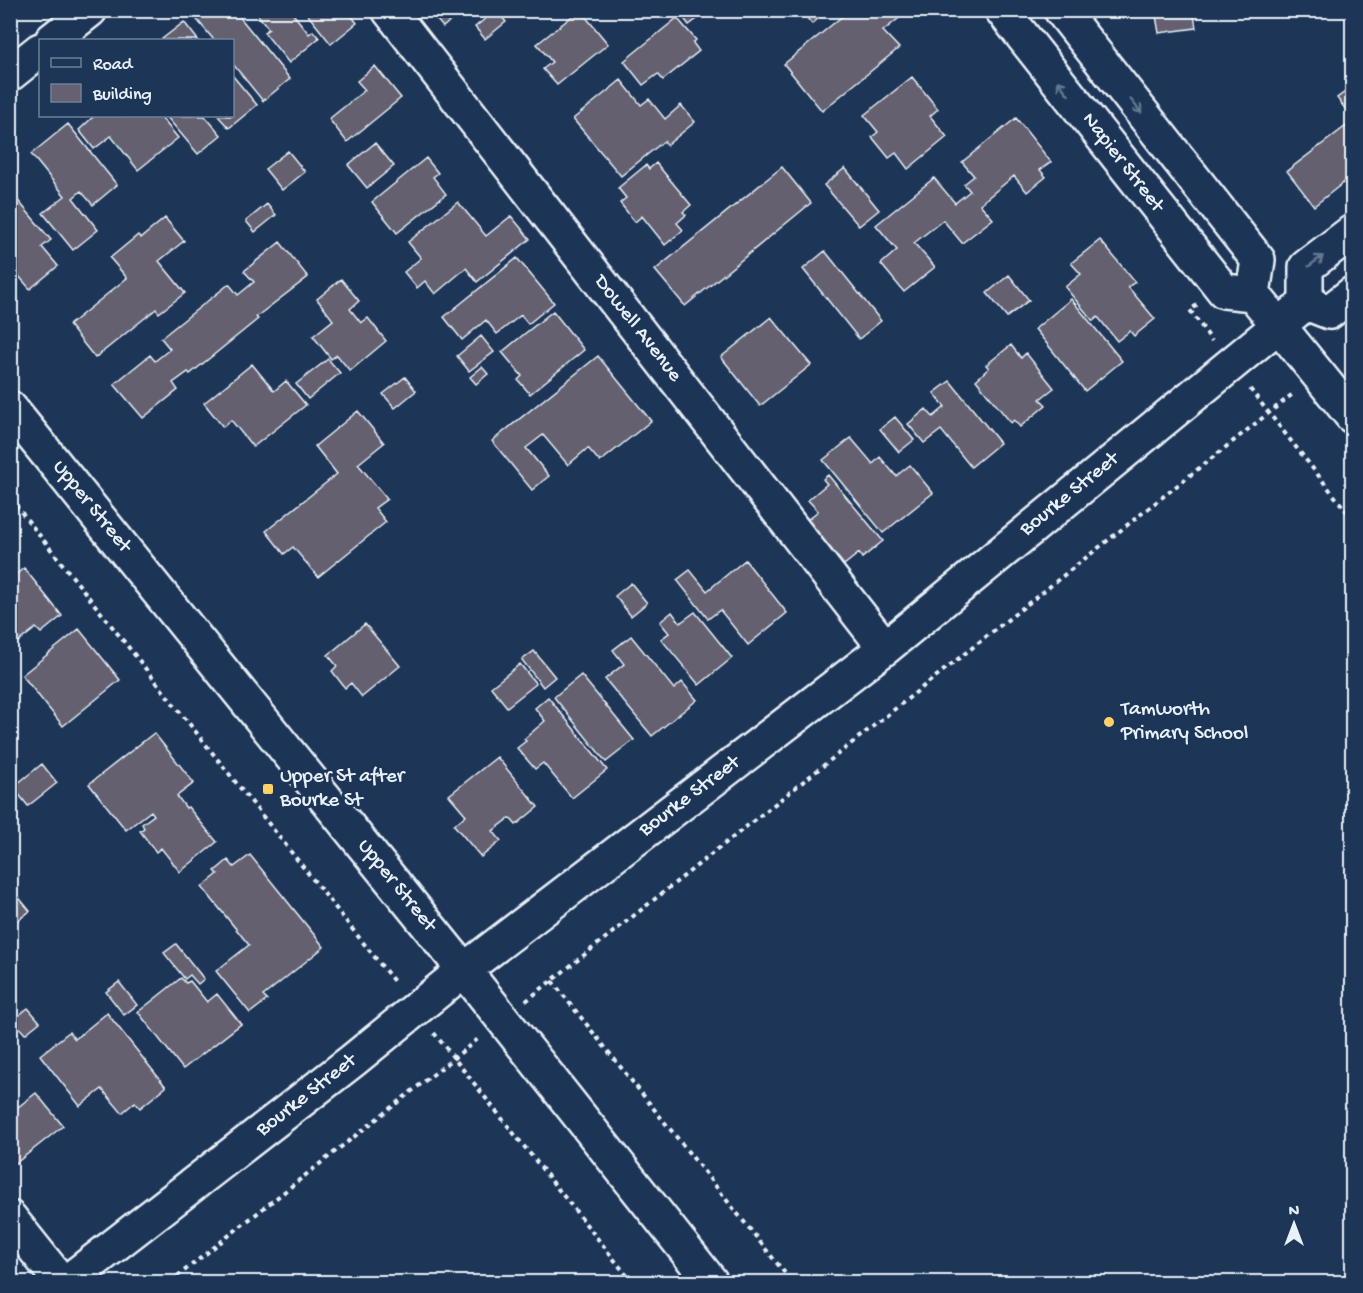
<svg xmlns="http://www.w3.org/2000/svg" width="1363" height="1293" font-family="'Gochi Hand',sans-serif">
<rect width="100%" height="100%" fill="#1d3557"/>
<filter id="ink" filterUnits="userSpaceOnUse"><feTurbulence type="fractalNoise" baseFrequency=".0167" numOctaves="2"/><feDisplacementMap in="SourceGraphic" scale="12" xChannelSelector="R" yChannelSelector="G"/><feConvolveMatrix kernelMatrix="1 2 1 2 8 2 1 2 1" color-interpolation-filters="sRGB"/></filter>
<g filter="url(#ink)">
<path fill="#656170" stroke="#e8f1f8" stroke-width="1.5" d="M200,10H234L290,79L263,101L232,63V40H214L193,15Z
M254,10H290L309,34L313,31L319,38L289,63L264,32L269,29Z
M304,10H347L357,23L331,44Z
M428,10H463L443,27Z
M496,10L506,22L485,39L475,27Z
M580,10L608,44L557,85L543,69L552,62L537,44Z
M688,10H697L701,16L689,25L682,16Z
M800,10H828L812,24Z
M850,10H899L903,15L883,31L899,48L822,111L784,64Z
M1155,10H1199L1194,15L1196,28L1159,33Z
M677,18L696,40L693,43L699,51L663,80L658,74L643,85L624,61Z
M184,22L198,40H163L162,39Z
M375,66L401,98L347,142L329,119L365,90L357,81Z
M232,75L257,105L229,128L218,116H232Z
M912,77L938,109L930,116L947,137L908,169L896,153L889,158L872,137L878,132L864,115Z
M621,80L641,105L649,99L665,119L681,105L695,122L667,145L664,141L621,176L573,119Z
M1352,87V118L1337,98Z
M94,116H160L178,138L138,170L111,136L94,149L79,130Z
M166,116H205L221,135L198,154Z
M1016,118L1051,162L1040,170L1046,177L1027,192L1014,176L980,204L993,219L962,243L943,220L914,243L935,267L904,292L881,264L897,250L876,225L934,178L955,203L970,191L964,184L974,176L962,162Z
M68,124L117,185L93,205L81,191L73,198L98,230L73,250L43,213L65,196L31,154Z
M1346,126L1352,134V176L1314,206L1287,171Z
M375,143L394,166L367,188L348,165Z
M288,151L305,172L282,190L265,169Z
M426,158L438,173L433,177L446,194L397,233L372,202Z
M656,163L691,205L683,212L686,215L677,223L683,230L665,245L642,216L635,222L620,203L626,198L618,188L646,165L649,169Z
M782,167L811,203L685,306L655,270Z
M845,168L879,210L859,226L824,185Z
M10,191L51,240L42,247L58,266L30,289L12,268L17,264L10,255Z
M458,202L486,236L511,216L530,239L477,282L466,268L435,294L425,281L417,288L404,272L421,258L408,242Z
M267,204L276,215L255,232L246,221Z
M165,218L184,241L159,261L185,293L159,313L156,309L95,358L69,325L127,278L110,258L138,235L141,238Z
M1100,240L1135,282L1128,287L1155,319L1134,336L1130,331L1117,341L1098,317L1093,321L1065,287L1081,274L1071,263Z
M280,242L308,277L256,317L258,319L190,374L188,372L173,383L178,390L143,418L114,384L150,355L155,361L170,349L161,338L229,284L238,295L254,282L244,271Z
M825,251L881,321L859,339L803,269Z
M517,258L554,303L528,324L521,315L497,334L486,320L462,340L444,317Z
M1009,275L1029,300L1007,317L987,293Z
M341,279L359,301L350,309L361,323L368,318L386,341L350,371L337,355L331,359L313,336L333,320L317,299Z
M1071,299L1122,361L1085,391L1035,329Z
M553,311L584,350L530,394L518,380L522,376L502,352Z
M771,317L811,365L760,406L721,357Z
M481,336L494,352L469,371L457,356Z
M1011,345L1021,358L1026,353L1054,388L1040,399L1046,405L1020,427L1014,420L1011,423L976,380L989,368L986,365Z
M598,356L651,421L600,462L588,448L568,465L543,435L526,448L549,476L532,490L492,441Z
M328,359L340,373L308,399L296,384Z
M252,364L274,391L286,381L306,405L253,447L231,420L223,427L204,403Z
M482,367L488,374L476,384L470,377Z
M405,377L416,391L395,408L383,394Z
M950,381L1000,443L971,467L941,430L924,443L908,424L926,409L933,417L945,407L934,393Z
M358,411L384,443L358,464L387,499L375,508L386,522L318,577L293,547L284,554L266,531L337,474L315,446Z
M895,417L914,440L899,452L880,429Z
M851,438L873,464L880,457L896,476L910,465L933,493L883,533L823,460Z
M828,475L883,541L862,558L859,553L844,565L807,520L818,511L808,500L827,484L823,479Z
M745,560L787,613L748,645L720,610L708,619L677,580L690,570L707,591Z
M24,568L62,616L41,633L36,628L10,648V579Z
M631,583L647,603L631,616L615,596Z
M672,612L680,623L695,612L732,658L699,685L661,639L669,633L660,622Z
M365,624L400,666L362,697L351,683L345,688L332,671L337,666L328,655Z
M79,629L120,680L63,726L22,675Z
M631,636L674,689L682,682L697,700L652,736L605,679L624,664L613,650Z
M534,651L555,677L543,687L522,660Z
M520,664L536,684L507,707L491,687Z
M581,675L634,740L606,762L554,697Z
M548,697L607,770L572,798L543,763L535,769L517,748L526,741L524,739L545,721L535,708Z
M154,733L194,783L177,796L186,808L188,807L217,842L180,872L161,848L156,852L140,831L144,828L142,824L154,815L151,811L126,830L89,784Z
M497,757L538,807L516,825L510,818L493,831L501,841L481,857L454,825L466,815L449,795Z
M42,764L57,783L28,806L13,787Z
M250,855L324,947L263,996L267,1000L250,1013L216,971L249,945L202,887L218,874L215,871L228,860L234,867Z
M16,894L30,911L10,926V899Z
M176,944L204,979L198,984L190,975L185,979L164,953Z
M181,978L186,983L190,981L207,1002L217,994L241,1024L183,1069L138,1012Z
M119,982L137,1005L124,1015L106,992Z
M28,1008L40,1022L25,1034L13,1020Z
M107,1013L166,1087L140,1108L135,1102L122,1113L102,1089L80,1106L40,1055L69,1032L75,1039Z
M36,1093L63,1126L16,1163L10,1157V1107L13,1111Z"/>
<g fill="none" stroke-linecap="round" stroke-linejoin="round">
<g stroke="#e8f1f8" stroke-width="38">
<path id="minor" d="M389,10L885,648
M1002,10L1224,291L1253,294
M1061,10L1258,260L1253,294L1352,416
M52,40L90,10
M10,74L40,50
M1306,303V267L1352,232
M1306,303L1329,312L1352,294
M10,408L464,970L711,1282
M10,1218L61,1282
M67,1282L352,1061L464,970L885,648L1306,303"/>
</g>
<path stroke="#e8f1f8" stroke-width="4" stroke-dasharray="4.5 4.5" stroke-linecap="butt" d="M1197,305L1190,310L1212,341
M1346,359L1352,355
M1250,389L1352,518
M10,498L396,984
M552,981L792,1282
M526,1001L1294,393
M434,1033L632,1282
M170,1282L478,1039"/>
<use href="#minor" stroke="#1d3557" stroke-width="33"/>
</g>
<defs><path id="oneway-shaft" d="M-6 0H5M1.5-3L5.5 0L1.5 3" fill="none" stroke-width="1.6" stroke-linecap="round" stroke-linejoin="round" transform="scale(1.5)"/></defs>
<g stroke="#64778f">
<use href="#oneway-shaft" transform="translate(1063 88) rotate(-128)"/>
<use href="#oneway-shaft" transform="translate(1136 106) rotate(52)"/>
<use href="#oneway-shaft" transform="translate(1316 261) rotate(-36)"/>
</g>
</g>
<g fill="#ffd166" stroke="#1d3557" stroke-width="2">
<circle cx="1109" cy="722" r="6"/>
<rect x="262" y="783" width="12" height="12" rx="3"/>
</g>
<g text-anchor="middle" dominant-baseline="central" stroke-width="6" stroke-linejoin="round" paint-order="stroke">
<g font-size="21" fill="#e8f1f8" stroke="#1d3557">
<text transform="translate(1122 163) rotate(52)">Napier Street</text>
<text transform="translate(637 329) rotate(52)">Dowell Avenue</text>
<text transform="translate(1070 495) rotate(-39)">Bourke Street</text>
<text transform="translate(91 507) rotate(51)">Upper Street</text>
<text transform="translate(690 797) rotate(-37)">Bourke Street</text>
<text transform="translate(396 886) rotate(51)">Upper Street</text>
<text transform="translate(307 1096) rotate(-38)">Bourke Street</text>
</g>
<g font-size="21" fill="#e8f1f8" stroke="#1d3557" text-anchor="start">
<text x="1121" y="710">Tamworth<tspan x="1121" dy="24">Primary School</tspan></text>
<text x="280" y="777">Upper St after<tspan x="280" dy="24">Bourke St</tspan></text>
</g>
</g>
<rect width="1363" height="1293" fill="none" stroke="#1d3557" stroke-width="36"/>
<rect x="18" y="18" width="1327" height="1257" fill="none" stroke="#e8f1f8" stroke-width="2" filter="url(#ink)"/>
<rect x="39" y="39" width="195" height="78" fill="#1d3557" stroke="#6e8097" stroke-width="1.5"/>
<rect x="51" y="58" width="30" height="9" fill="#1d3557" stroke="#6e8097" stroke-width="1.5"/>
<text x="93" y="69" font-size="18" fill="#e8f1f8">Road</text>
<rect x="51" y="84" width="30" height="18" fill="#656170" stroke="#6e8097" stroke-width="1.5"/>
<text x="93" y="99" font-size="18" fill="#e8f1f8">Building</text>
<g transform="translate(1294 1224)" stroke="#1d3557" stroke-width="4.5" paint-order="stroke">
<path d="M0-4.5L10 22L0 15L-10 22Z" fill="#e8f1f8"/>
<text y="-9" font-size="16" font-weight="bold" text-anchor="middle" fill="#e8f1f8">N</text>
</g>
</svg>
